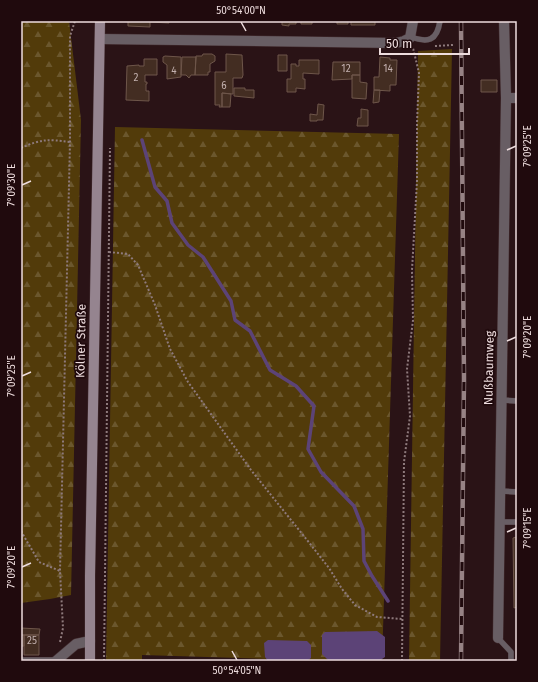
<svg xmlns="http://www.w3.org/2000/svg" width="538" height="682" font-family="'Fira Sans',sans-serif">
<defs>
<pattern id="forest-firs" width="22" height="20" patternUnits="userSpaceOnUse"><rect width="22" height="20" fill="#523b0a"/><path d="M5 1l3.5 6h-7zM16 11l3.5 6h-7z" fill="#6b572d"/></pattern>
</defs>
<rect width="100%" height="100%" fill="#2a1316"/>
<path fill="url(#forest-firs)" d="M21,21H69L81,120L71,595L50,599L21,603Z
M452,49L440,661H409L418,51Z
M115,127L399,134L382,661H336L142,655V661H106Z"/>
<path fill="#5c4377" d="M377,631L385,637V657L379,661L328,660L322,654V635L325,632Z
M268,640L307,641L311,645V658L307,661H268L265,657L264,643Z"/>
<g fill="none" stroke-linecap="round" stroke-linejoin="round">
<path stroke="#5c4377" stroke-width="3.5" d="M142,140L155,187L167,201L172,223L188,245L203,257L231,301L235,320L250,331L270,370L296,386L314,406L308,449L321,472L354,506L363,529L364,561L372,576L388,601"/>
</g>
<path fill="#432d22" stroke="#6e564a" d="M128,21H150V27L128,26Z
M150,21H169V23L150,22Z
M282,21H296V24H289V26L282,25Z
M301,21H312V24H301Z
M337,21H348V24H337Z
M351,21H375V25H351Z
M203,54H212L215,56V61L210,64V72H208V75H195L196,56H202Z
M226,54L242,55L243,75L242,78H233V94L222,93V107H219L220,105H215V72H226Z
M278,55H287V71H278Z
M165,56L181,57V77L167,79V65L163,62V57Z
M182,57H196L195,75H191L189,78L186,75H181Z
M380,57L390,58V60H397L396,85H390V91L374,90V77H379Z
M144,59H157V75H145V82H147V84H146V91H149V101L126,100L127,66L139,65V66H144Z
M299,60H319V74L303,73V79H305V89L296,88V92H287V79H291V64H296V66H299Z
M333,62H360V75H352V79L332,80Z
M352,75H360V82L367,83L366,99L352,98Z
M481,80H497V92H481Z
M234,88H245V90H254V98L234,96Z
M374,90H380L379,102L373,103Z
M222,93L231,94L230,107H222Z
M318,104L324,105L323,120H317V121H310V114L317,115Z
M361,109L368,110V126H357L358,118H361Z
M517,537V607L514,608L513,538Z
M21,628L40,629L39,635H21Z
M21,635H24V646H21Z
M24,635H39V655H24Z"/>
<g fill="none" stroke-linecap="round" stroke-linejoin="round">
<g stroke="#452f32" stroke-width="6">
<path id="service" d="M411,37C428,43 437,41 440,21
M502,400L517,401
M501,491L517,492
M500,522H517
M498,638L511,652V661
M21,660H56"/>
</g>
<g stroke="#452f32" stroke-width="11">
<path id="minor" d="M100,39L396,43L404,41L410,38L413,21
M506,98H517
M498,638L506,98L504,21
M56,661L76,644L90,641"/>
</g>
<g stroke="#452f32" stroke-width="11">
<path id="secondary" d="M90,661V576L100,21"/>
</g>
<path stroke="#8e7a7c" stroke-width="2" stroke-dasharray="2 2" stroke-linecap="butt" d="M435,46L453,45
M21,148C41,139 48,139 70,142
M109,252L128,254L138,265L155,305L170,349L188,382L251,470L307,540L329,568L342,589L355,605L377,617L402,619
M21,531L39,562L60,571
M60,642L63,628L60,571L70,142V36L75,21
M104,661L110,148
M402,661L404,462L410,416L407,369L413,320L412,270L417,181V123L419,73L413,48"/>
<use href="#service" stroke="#685e64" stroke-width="5.5"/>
<use href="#minor" stroke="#685e64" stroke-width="10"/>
<use href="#secondary" stroke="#95848f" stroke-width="10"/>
<g stroke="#978385" stroke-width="4.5">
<path id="rail" d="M461,661L464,379L461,21"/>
</g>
<use href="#rail" stroke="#200a0d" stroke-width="3" stroke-dasharray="9" stroke-linecap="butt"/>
</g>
<path fill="none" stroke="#eeddde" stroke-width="1.5" d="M241,22L246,31M507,150L516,146M22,185L31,181M507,341L516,337M22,376L31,372M507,532L516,528M22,567L31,563M232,651L237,660"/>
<g text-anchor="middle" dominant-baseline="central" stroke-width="3.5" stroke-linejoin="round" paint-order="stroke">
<g font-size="10" fill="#c3b1af">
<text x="346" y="69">12</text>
<text x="388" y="69">14</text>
<text x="174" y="71">4</text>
<text x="136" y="78">2</text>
<text x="224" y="86">6</text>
<text x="32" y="641">25</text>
</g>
<g font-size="12" fill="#eeddde" stroke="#200a0d">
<text transform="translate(81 341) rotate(-89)">Kölner Straße</text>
<text transform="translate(489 368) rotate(-89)">Nußbaumweg</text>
</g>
</g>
<rect width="538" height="682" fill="none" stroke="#200a0d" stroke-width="44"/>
<path d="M380 48v6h89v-6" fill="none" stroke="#eeddde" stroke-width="2"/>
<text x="386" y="48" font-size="12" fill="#eeddde" stroke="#200a0d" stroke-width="3" paint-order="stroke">50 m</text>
<rect x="22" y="22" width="494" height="638" fill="none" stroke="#eeddde" stroke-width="1.5"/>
<g font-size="10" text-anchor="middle" fill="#eeddde">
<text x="241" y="14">50°54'00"N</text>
<text transform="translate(527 146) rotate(-90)" y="4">7°09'25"E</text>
<text transform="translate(11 185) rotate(-90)" y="4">7°09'30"E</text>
<text transform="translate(527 337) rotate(-90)" y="4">7°09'20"E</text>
<text transform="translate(11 376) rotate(-90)" y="4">7°09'25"E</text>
<text transform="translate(527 528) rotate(-90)" y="4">7°09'15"E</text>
<text transform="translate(11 567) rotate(-90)" y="4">7°09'20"E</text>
<text x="237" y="674">50°54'05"N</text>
</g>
</svg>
